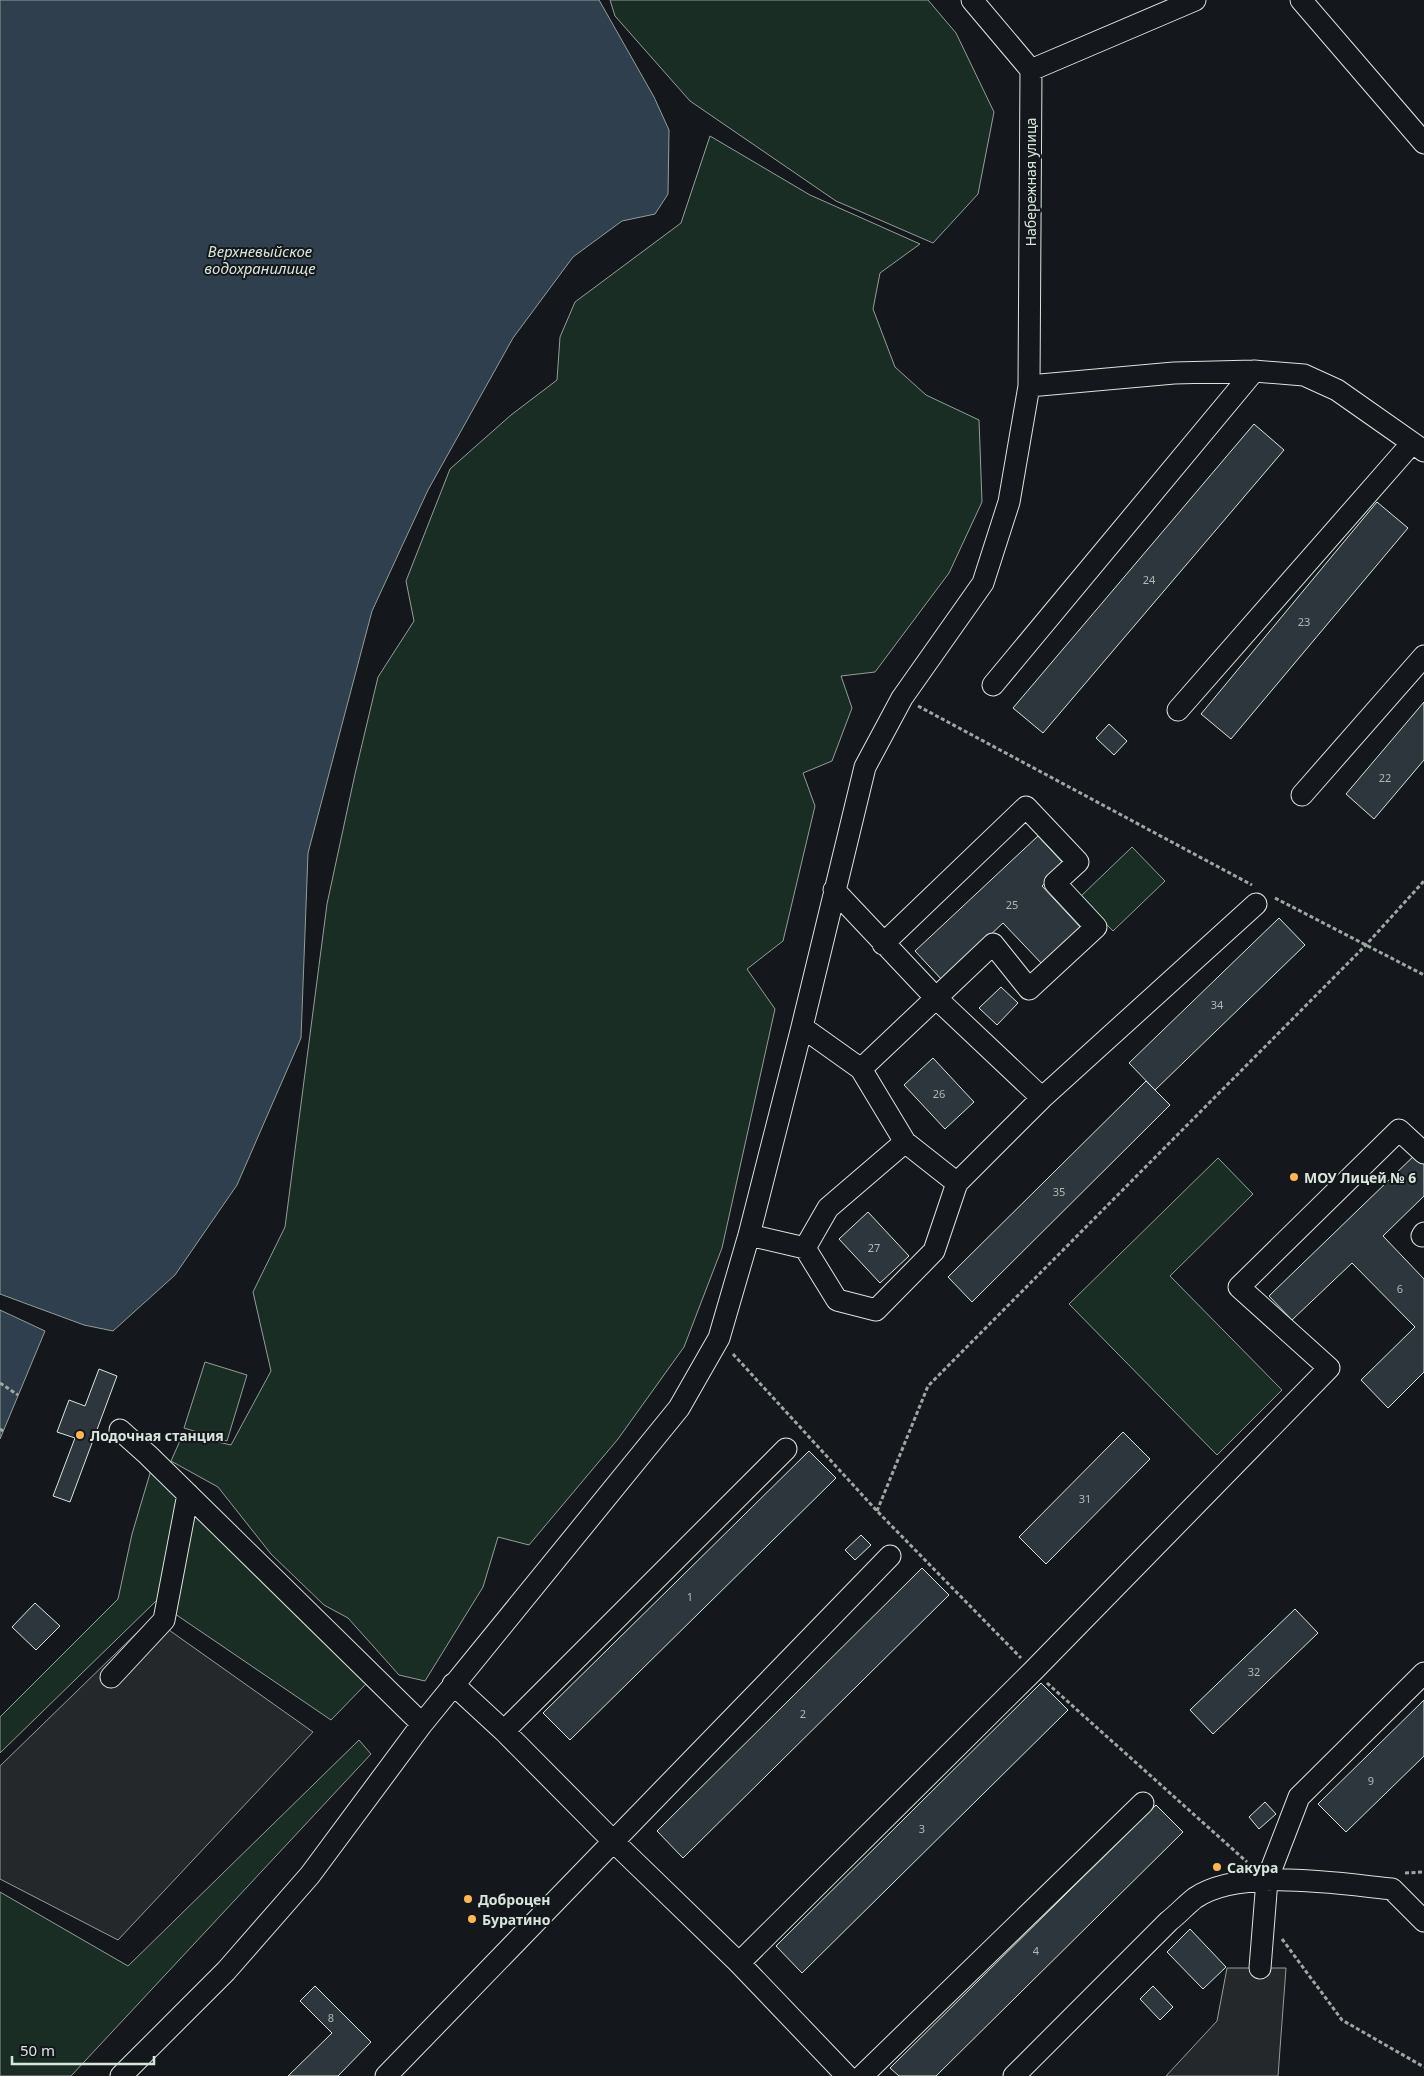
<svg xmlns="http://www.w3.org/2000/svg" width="1424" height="2076" font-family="'Noto Sans',sans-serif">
<rect width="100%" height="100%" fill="#14181c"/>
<path fill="#1a2d24" stroke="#939e99" d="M610,0H928L956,33L994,112L978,194L933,243L836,201L690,101L615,16Z
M710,136L810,195L920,244L880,273L873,309L895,367L926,395L979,420L982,502L949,573L875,672L841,676L852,708L832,761L803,773L815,806L783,941L747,969L775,1009L722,1248L684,1347L618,1439L529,1545L498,1537L483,1587L425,1681L399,1675L348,1618L324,1605L271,1554L218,1487L171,1461L183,1434L231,1445L271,1371L253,1292L285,1227L327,904L355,774L378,677L414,621L406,581L450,469L511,415L557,380L560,337L575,302L681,223Z
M1132,847L1165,881L1113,931L1080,897Z
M1218,1158L1253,1194L1170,1276L1282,1390L1217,1455L1069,1304Z
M205,1362L247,1375L227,1441L184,1428Z
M151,1470L366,1684L331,1720L156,1601L0,1753V1717L118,1599L132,1534Z
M359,1740L371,1754L71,2076H0V1892L128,1966Z"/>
<path fill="#24282b" stroke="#939e99" d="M152,1618L313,1732L118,1940L0,1879V1766Z
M1227,1968H1286L1278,2076H1166L1217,2021Z"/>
<path fill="#2f3f4d" stroke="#939e99" d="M0,0H599L654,97L669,130L668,194L655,214L622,221L573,257L513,338L428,490L372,611L308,853L301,1038L237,1185L175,1275L113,1331L84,1325L0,1294Z
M0,1310L45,1331L0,1439Z"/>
<path fill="#2c363c" stroke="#d8e6dc" d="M1254,424L1284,450L1043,733L1013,708Z
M1377,502L1408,528L1231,739L1201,714Z
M1424,702V760L1374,819L1346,794Z
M1109,724L1127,741L1114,755L1096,738Z
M1038,836L1065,865L1042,886L1082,929L1043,965L1003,923L942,980L915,951Z
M1279,918L1305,945L1155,1090L1129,1063Z
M1001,987L1018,1003L997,1025L979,1008Z
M933,1058L974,1102L945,1129L904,1085Z
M1146,1081L1170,1105L972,1302L948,1277Z
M1420,1150L1424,1154V1196L1383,1236L1424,1279V1372L1388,1408L1361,1380L1415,1327L1352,1263L1292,1320L1269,1296Z
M868,1212L909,1256L880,1283L839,1239Z
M99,1369L117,1376L70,1502L53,1496L75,1438L57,1432L69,1400L85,1406Z
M1123,1432L1150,1459L1046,1564L1019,1537Z
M809,1451L836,1478L570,1740L543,1713Z
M861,1535L871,1545L855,1560L845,1550Z
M922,1568L949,1595L683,1858L657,1831Z
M35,1603L60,1626L36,1650L12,1627Z
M1295,1609L1318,1633L1213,1734L1190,1710Z
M1041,1683L1068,1710L802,1973L776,1946Z
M1424,1700V1756L1346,1832L1318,1804Z
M1265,1802L1276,1814L1259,1829L1249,1817Z
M1156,1805L1183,1832L936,2076H899L890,2068Z
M1190,1929L1226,1967L1203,1989L1167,1952Z
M315,1986L371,2042L338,2076H288L332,2033L300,2001Z
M1153,1986L1173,2007L1160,2020L1140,1999Z"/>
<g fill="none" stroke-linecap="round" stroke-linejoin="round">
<g stroke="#d8e6dc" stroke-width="23">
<path id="minor" d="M1301,0L1424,143
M1031,70L1195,0
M1029,386L1174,373L1254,371L1304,375L1337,390L1424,451
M993,685L1254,371
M1178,710L1412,443
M1302,795L1424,656
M834,890L935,997L1042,1098
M802,1027L861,1069L905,1142
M861,1069L993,944L1029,989L1096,927L1055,883L1078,862L1026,807L883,944
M749,1235L805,1248L837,1300L876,1310L934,1251L957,1183L1042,1098L1256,904
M1422,1236L1424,1233
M805,1248L828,1208L905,1142L957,1183
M120,1430L148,1455L422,1724
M111,1677L164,1620L188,1494
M453,1684L504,1731L613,1841L739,1963L847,2076
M504,1731L786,1449
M739,1963L1033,1671L1329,1368L1239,1287L1399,1130L1424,1153
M1260,1968L1267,1880L1299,1797L1424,1673
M121,2076L226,1971L310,1875L422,1724L679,1408L719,1338L749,1235L802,1027L865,767L902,698L983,583L1009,502L1029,386L1031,70L972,0
M386,2076L890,1556
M862,2076L1143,1803
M1014,2076L1169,1921C1178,1914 1186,1905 1195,1898C1239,1867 1341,1884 1392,1889L1424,1921"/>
</g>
<path stroke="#9da8a2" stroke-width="3" stroke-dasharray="4 2.5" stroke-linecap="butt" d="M918,706L1252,885
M1275,898L1424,975
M733,1354L877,1511L1021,1658
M0,1383L18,1395
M0,1429L3,1431
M877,1511L928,1386L1365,946L1424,881
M1047,1683L1247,1862
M1405,1873L1424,1872
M1282,1939L1342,2020L1424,2067"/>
<use href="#minor" stroke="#14181c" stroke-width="21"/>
</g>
<g fill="#ffb74d" stroke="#14181c" stroke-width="2">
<circle cx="1294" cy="1177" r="5"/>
<circle cx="80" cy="1435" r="5"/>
<circle cx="1217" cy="1867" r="5"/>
<circle cx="468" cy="1899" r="5"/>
<circle cx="472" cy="1919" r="5"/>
</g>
<g text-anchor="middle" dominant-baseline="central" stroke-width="4" stroke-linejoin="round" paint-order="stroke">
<g font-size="11" fill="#adbab4">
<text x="1149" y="579">24</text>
<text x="1304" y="621">23</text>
<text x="1385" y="777">22</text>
<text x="1012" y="904">25</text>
<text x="1217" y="1004">34</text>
<text x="939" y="1093">26</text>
<text x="1059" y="1191">35</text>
<text x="874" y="1247">27</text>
<text x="1400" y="1288">6</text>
<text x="1085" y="1498">31</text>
<text x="690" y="1596">1</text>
<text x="1254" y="1671">32</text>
<text x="803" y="1713">2</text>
<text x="1371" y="1780">9</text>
<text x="922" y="1828">3</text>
<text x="1036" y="1950">4</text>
<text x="331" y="2017">8</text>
</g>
<g font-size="14" fill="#d8e6dc" stroke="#14181c">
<text transform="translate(1030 182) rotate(-90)">Набережная улица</text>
</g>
<g font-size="14" font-weight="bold" fill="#d8e6dc" stroke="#14181c" text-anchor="start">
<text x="1304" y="1177">МОУ Лицей № 6</text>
<text x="90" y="1435">Лодочная станция</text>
<text x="1227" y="1867">Сакура</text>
<text x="478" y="1899">Доброцен</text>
<text x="482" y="1919">Буратино</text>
</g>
<g font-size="15" font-style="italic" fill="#d8e6dc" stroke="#14181c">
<text x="260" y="251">Верхневыйское<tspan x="260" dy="17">водохранилище</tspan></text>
</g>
</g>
<path d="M12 2056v8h142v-8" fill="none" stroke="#d8e6dc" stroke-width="2.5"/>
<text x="20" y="2056" font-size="15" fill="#d8e6dc" stroke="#14181c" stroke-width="4" paint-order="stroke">50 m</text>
</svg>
